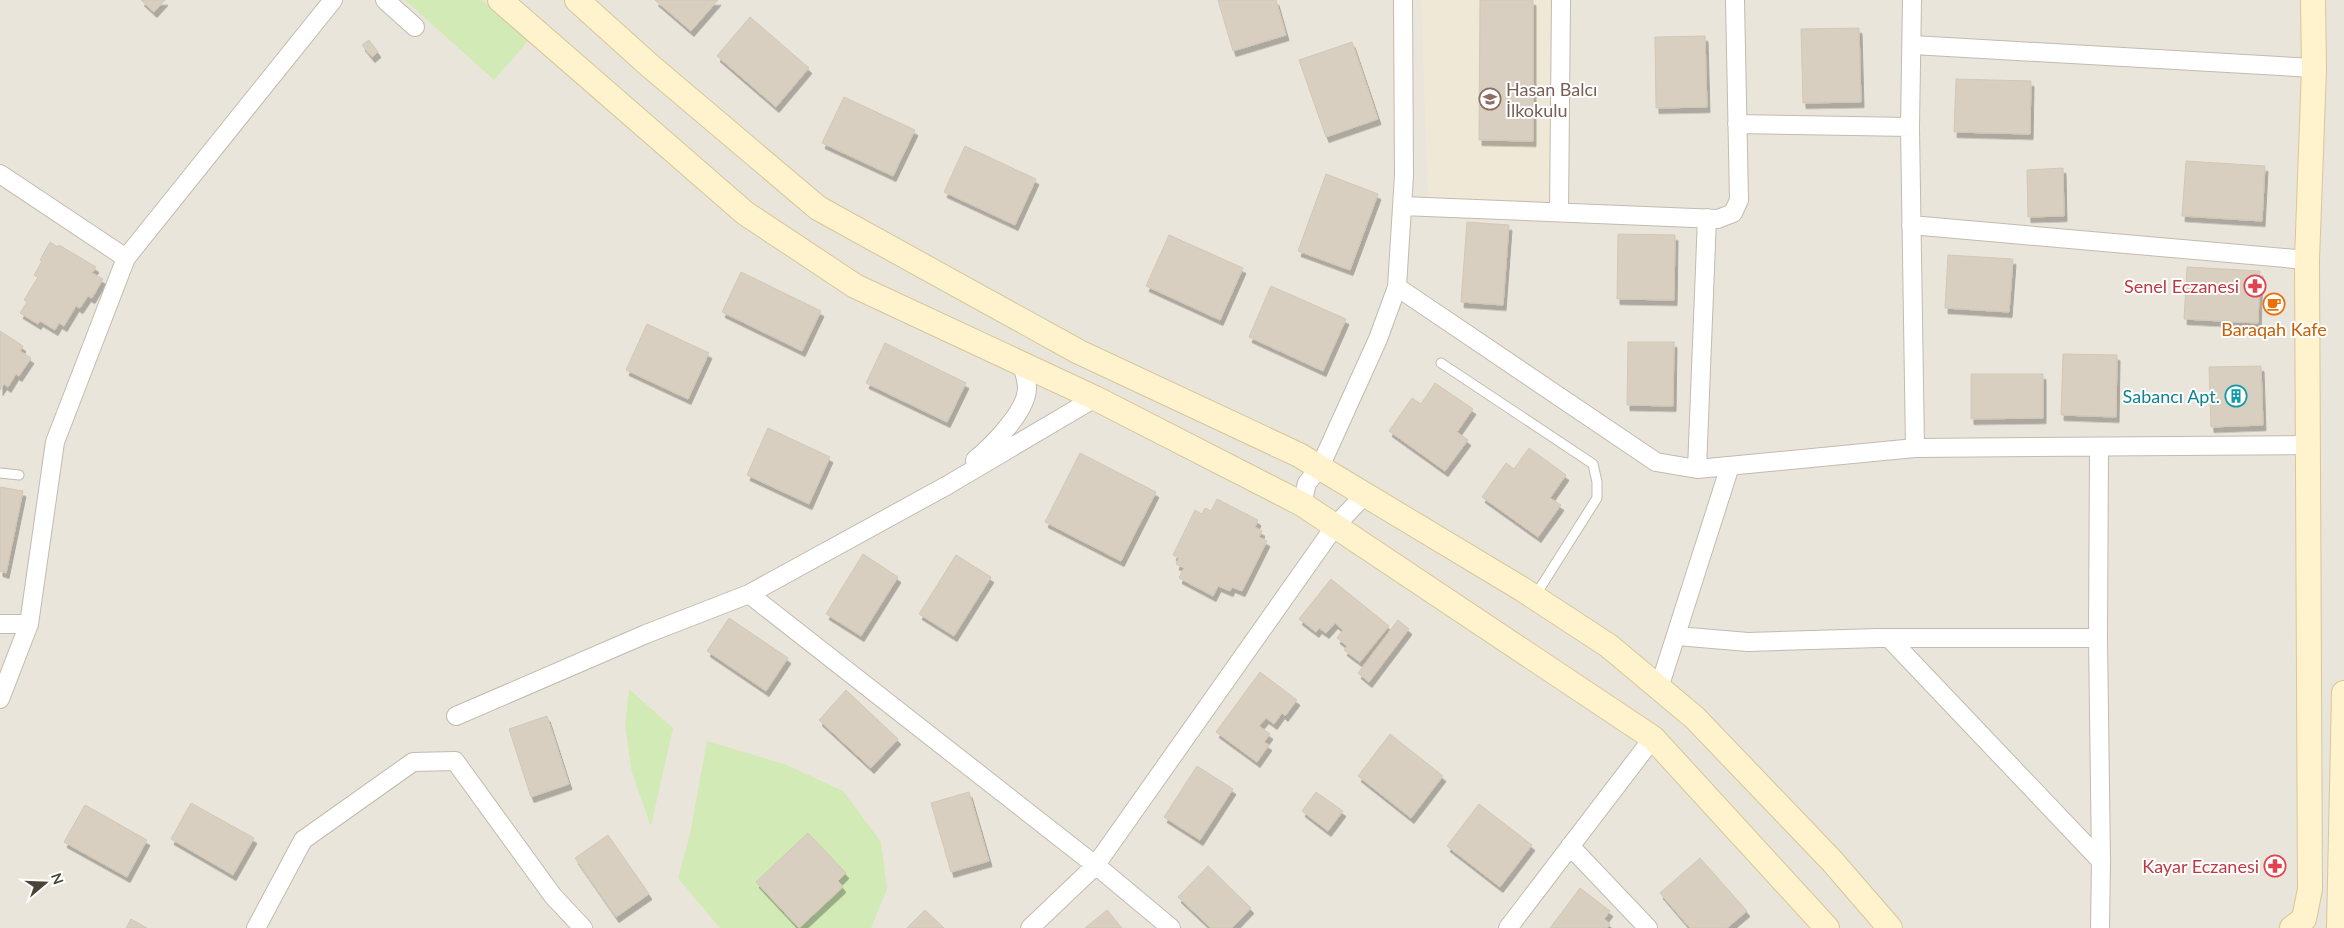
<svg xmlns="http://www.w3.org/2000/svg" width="2344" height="928" font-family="Lato,sans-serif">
<defs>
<filter id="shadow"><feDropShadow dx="3" dy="5.5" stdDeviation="0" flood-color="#0004"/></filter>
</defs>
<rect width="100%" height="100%" fill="#f6f3ec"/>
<path fill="#eae5da" d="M0,0H2344V928H0Z"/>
<path fill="#efe8d6" d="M1421,0H1558L1551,201L1428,199Z"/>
<path fill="#d2eab5" d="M405,0H482L528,41L494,80Z
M629,689L673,728L651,826L632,773L625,725Z
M707,741L787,765L843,791L881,842L887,889L871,928H720L678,878L690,834Z"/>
<path fill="#d8cfc1" stroke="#d3c7b4" filter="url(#shadow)" d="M141,0H165L154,12Z
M655,0H718L691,31Z
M1218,0H1276L1286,35L1233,51Z
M1480,0H1533V141L1479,140Z
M750,17L809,68L776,107L717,56Z
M1859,28L1861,102L1803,103L1801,29Z
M1705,36L1707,107L1656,108L1655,37Z
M369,40L378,52L372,57L362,45Z
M1352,42L1378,119L1326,137L1299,60Z
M1956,79L2031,81L2030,134L1954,132Z
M844,97L915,130L893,176L822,143Z
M965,146L1036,179L1015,225L944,192Z
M2186,161L2265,166L2262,221L2182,216Z
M2063,168L2064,216L2028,217L2027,170Z
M1326,174L1378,194L1350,270L1298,251Z
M1467,222L1509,225L1503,305L1461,302Z
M1618,234L1675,235L1674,300L1617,299Z
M1169,235L1243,268L1220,320L1146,286Z
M50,242L58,247L59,245L96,267L92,273L103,279L92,298L88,296L80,308L76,306L64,326L59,323L55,330L40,321L38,324L20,313L27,302L24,300L38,277L34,275L42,261L40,260Z
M1948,255L2013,259L2009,312L1945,308Z
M2187,267L2260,271L2258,323L2184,319Z
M741,272L821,311L802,351L722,312Z
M1271,286L1346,319L1323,371L1249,337Z
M647,324L709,353L688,399L626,370Z
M0,331L23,346L20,351L31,358L19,376L16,374L8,387L4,384L0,390Z
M1628,342H1674L1673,406L1627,405Z
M885,343L966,383L947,422L866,383Z
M2063,354L2117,355L2116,417L2061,415Z
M2261,366L2263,425L2211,427L2209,367Z
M1971,374H2043V418L1971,419Z
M1435,383L1473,409L1457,432L1468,440L1445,471L1389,431L1412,398L1421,404Z
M768,428L830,457L809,504L747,475Z
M1529,448L1566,475L1550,498L1561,505L1538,537L1482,497L1506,463L1514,469Z
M1080,453L1156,492L1121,561L1045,522Z
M0,487L23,491L6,573L0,571Z
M1217,499L1258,520L1255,527L1262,531L1259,537L1267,541L1242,591L1232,587L1230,591L1218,586L1213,596L1179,578L1184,568L1176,564L1179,558L1173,555L1195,510L1202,514L1205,508L1211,511Z
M863,554L898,577L861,636L826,614Z
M956,555L991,577L954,636L919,614Z
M1331,579L1389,626L1360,662L1344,650L1347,646L1337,638L1343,630L1335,623L1326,633L1319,628L1316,632L1299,619Z
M729,618L788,658L766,691L707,651Z
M1398,620L1409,629L1369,682L1358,673Z
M1260,672L1297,700L1285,716L1282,713L1274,724L1266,718L1259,726L1270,734L1264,742L1269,745L1257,762L1216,732Z
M846,690L898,739L871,768L819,720Z
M547,716L569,784L531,797L509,729Z
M1390,734L1443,776L1411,818L1358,776Z
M1197,766L1233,789L1200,840L1164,817Z
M969,792L989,861L951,872L931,803Z
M1316,792L1343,811L1328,831L1302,811Z
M191,803L254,838L233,875L171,839Z
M1479,804L1532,845L1500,887L1447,846Z
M85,805L147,840L127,877L64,842Z
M808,833L846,873L838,881L843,887L799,928L756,882Z
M608,835L649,894L616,917L575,858Z
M1700,858L1747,911L1727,928H1690L1660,893Z
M1208,866L1251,908L1232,928H1211L1178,897Z
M1580,888L1610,911L1604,919L1610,924L1607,928H1550Z
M925,910L944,928H907Z
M1107,910L1122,928H1085Z
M131,919L147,928H126Z"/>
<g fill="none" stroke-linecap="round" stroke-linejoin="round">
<g stroke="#c2bbae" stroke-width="11">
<path id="lane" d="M1441,363L1593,464L1597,482V498L1535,596
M0,473L19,475"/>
</g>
<g stroke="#c2bbae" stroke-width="20">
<path id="street" d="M385,0L415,27
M1912,0L1910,127L1915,448
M1913,45L2314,68
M1737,124L1910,127
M0,174L126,258
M1402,206L1718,219L1733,213L1739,200L1735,0
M1559,212L1561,0
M1911,225L2307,260
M1397,287L1656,462L1697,469L1915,448L2308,445
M2099,447L2098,638L2101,861L2100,928
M975,460C992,446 1027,411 1027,388C1027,380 1024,372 1022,364
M1697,469L1707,218
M1302,504L1307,483L1320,467L1378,339L1397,287L1404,175L1403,0
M749,594L1104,872L1171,928
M0,624H29
M1677,636L1748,642L1878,638H2098
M1889,638L2101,861
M1659,688L1730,466
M0,699L29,624L55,442L126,258L333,0
M456,716L646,634L749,594L946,486L1095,398
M1570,846L1648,928
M256,928L303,840L413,762L455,761L553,896L583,928
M1030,928L1095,866L1335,526L1357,503L1361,492
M1508,928L1653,738"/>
</g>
<g stroke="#d6c79b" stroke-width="26">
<path id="secondary" d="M500,0L745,213L855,286L1095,398L1302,504L1653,738L1827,928
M577,0L649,65L818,208L1079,352L1299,455L1522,589L1609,646L1695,718L1832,861L1890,928
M2292,928L2304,919L2310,889L2307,260L2314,68L2313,0
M2339,928L2344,693"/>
</g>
<use href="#lane" stroke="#fff" stroke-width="9"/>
<use href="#street" stroke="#fff" stroke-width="18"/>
<use href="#secondary" stroke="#fff3cd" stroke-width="24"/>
</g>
<defs>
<g id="school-ring" transform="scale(1.125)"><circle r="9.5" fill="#fff" stroke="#8d6e63" stroke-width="1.5"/><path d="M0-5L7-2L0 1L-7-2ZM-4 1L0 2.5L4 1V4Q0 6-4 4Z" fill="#8d6e63"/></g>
<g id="pharmacy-ring" transform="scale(1.125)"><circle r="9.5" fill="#fff" stroke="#e0444e" stroke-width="1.5"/><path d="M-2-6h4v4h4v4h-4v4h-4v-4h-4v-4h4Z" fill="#e0444e"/></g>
<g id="cafe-ring" transform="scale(1.125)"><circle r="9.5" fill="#fff" stroke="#e8710a" stroke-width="1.5"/><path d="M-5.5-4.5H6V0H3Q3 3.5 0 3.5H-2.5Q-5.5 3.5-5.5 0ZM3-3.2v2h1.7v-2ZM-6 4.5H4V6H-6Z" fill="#e8710a"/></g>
<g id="building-ring" transform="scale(1.125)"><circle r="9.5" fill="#fff" stroke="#0f9aa8" stroke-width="1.5"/><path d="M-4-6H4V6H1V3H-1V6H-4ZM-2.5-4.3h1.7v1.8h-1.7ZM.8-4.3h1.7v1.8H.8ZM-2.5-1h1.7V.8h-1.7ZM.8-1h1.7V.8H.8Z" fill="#0f9aa8"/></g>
</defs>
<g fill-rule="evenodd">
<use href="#school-ring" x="1490" y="99"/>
<use href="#pharmacy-ring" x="2255" y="286"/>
<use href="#cafe-ring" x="2274" y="304"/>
<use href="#building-ring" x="2236" y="396"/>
<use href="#pharmacy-ring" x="2275" y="866"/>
</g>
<g text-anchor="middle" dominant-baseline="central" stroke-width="4" stroke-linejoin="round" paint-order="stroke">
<g font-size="18" fill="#785e54" stroke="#fff" text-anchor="start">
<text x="1506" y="89">Hasan Balcı<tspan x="1506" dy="21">İlkokulu</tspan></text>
</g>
<g font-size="18" fill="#be3a42" stroke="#fff" text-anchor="end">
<text x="2239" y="286">Senel Eczanesi</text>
<text x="2259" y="866">Kayar Eczanesi</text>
</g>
<g font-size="18" fill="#c56008" stroke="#fff">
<text x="2274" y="329">Baraqah Kafe</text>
</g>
<g font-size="18" fill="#0d838f" stroke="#fff" text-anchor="end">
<text x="2220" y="396">Sabancı Apt.</text>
</g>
</g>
<g transform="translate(45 883) rotate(71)" stroke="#ffffff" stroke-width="4" paint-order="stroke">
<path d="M0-4L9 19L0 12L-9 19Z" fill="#4b4439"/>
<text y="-8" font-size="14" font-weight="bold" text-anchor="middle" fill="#4b4439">N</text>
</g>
</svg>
